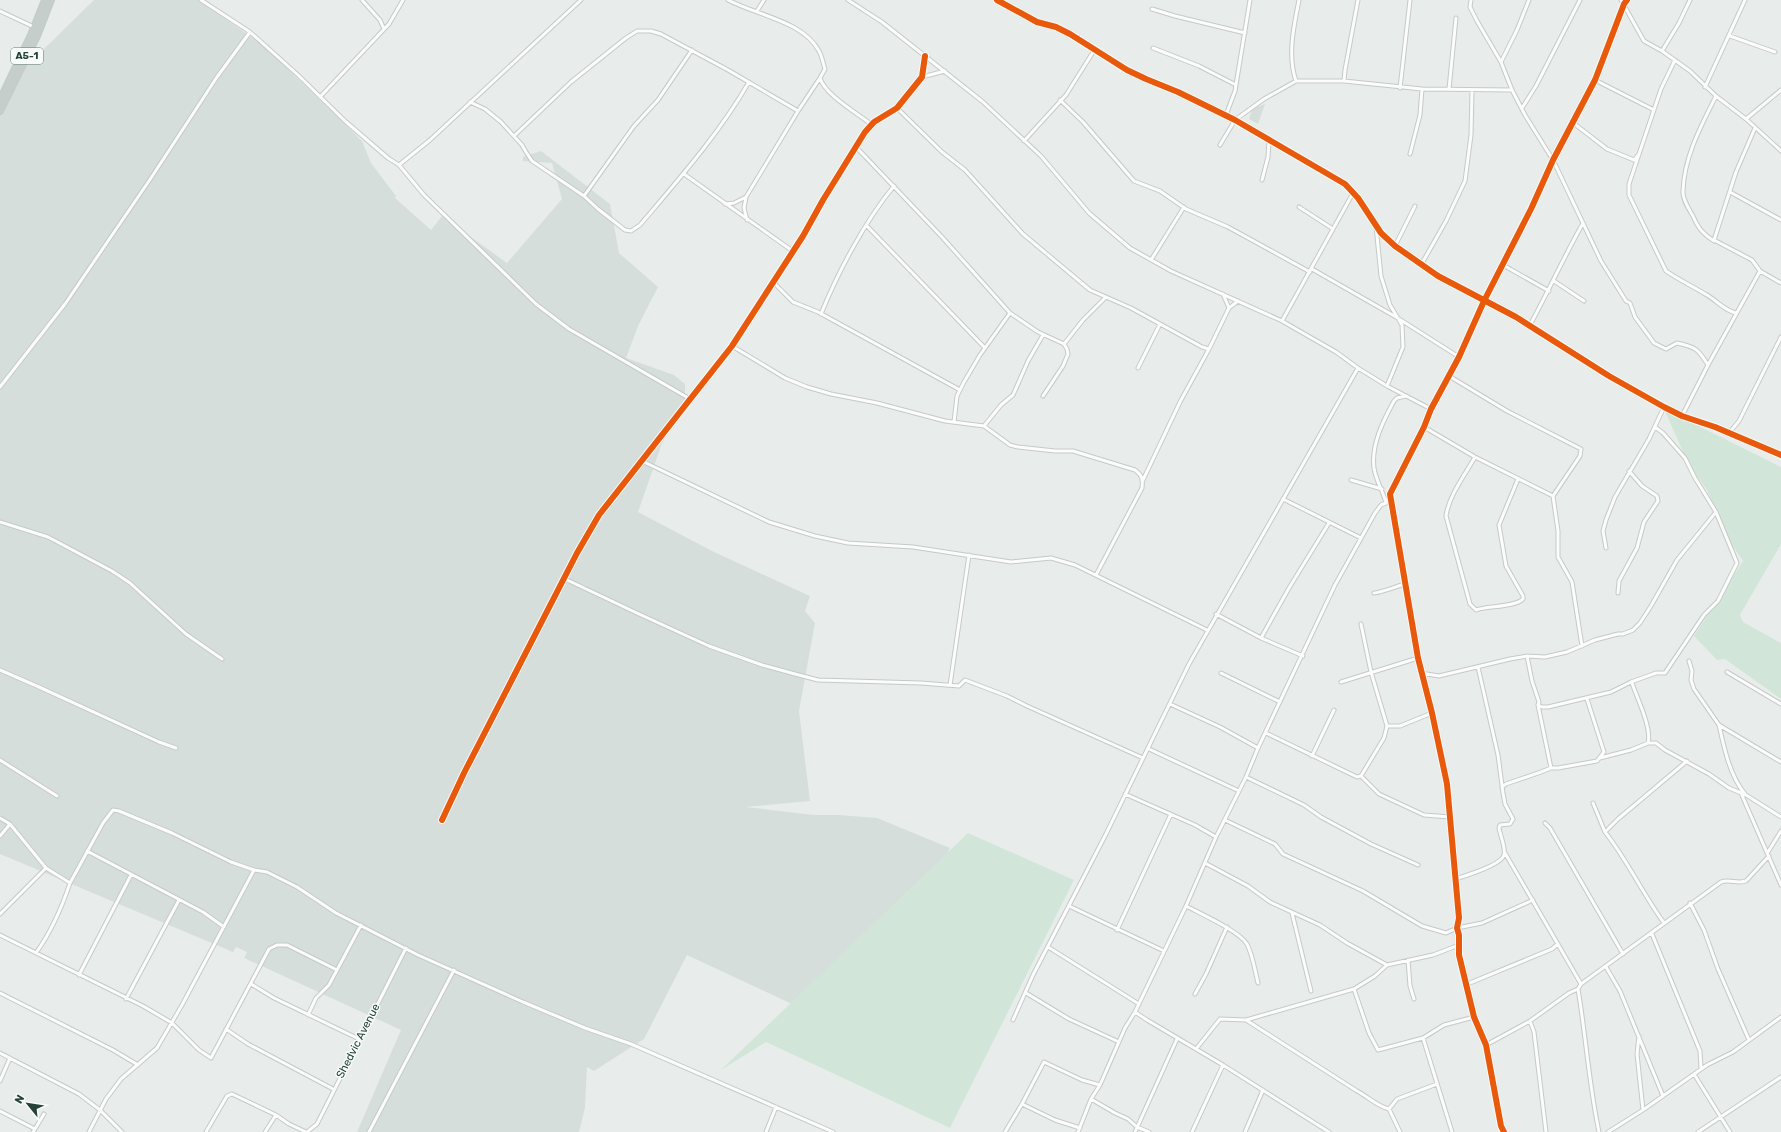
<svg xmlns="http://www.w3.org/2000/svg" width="1781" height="1132" font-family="Rubik,sans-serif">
<rect width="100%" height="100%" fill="#e8edeb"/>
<path fill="#d6dedb" d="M94,0H198L201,2L263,45L362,141L371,163L396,196L395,198L431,230L442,216L507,263L562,199L552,163L523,161V157L541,151L610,204L619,253L658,287L638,326L626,358L674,375L685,384V409L671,426L661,446L638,512L712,551L810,596L805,611L815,623L799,711L810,801L746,807L814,815H839L877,818L950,848L858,1035L687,955L644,1039L594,1071L587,1067L585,1108L579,1132H357L401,1030L244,958L247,952L236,947L233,952L0,854V92Z
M1265,104L1258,124L1249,119L1252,109Z"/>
<path fill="#d1e6d8" d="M1664,409L1781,467V544L1740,615L1743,622L1781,643V699L1725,659L1717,660L1694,636L1743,561L1730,542L1707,490L1689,465Z
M968,833L1074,880L950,1128L766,1042L721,1070Z"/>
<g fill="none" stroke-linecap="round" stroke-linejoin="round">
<g stroke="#c5cac8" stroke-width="5">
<path id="minor" d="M201,0L250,32L298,75L345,121L388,158L399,165L424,195L536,304L569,329L690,399
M362,0L380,20L384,29
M728,0C756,15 803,21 819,51C822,56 823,63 825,69L820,78C825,95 857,113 872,125
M848,0L882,22L983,102L1041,156L1089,213L1130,248L1171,271L1282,321L1336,352L1358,368L1387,386L1431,409
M997,0L1037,22L1056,27L1070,34L1127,70L1146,79L1178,92L1235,120L1345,184L1358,198L1381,233L1395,246L1438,276L1516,317L1609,376L1664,407L1682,416L1715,427L1781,455
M1471,0L1470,7L1477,21L1501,62L1512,90L1525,115L1553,160L1601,261L1626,301L1630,303L1635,317L1654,343L1666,349L1677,343C1696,347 1698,349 1708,365
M1621,0L1644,41L1662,51L1690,71L1716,96L1746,119L1781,151
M1152,9L1175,16L1245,33
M0,11L34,27
M757,11L764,0
M1730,36L1775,52
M1153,48L1199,66L1236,85
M1662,51L1679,23L1690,0
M1501,62L1517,30L1529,0
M922,77L945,71
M1595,80L1654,110
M1296,81C1287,56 1294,25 1299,0
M1344,81L1345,70L1358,0
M1705,87L1745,0
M1400,88L1410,0
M1449,89L1456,18
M320,97L389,24L403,0
M1060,100L1083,122L1134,181L1160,191L1186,209L1228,227L1310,272
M470,102L485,109L501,122L522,145L526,152L532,161L584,196L598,209L625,230L631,231L640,225C679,179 719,134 749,82
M897,108L942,152L965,170L1023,234L1090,290L1131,308L1202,347L1209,349
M1522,108L1536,86L1580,0
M1226,115L1235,91L1250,0
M1746,119L1781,90
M1572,122L1607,149L1634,160L1639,154L1661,89L1675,60
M1755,128L1736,172L1714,240L1752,260L1760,271L1781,283
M514,136L571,82L626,38L637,31H651L661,34L728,70L798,111
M1024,141L1066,95L1095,49
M1220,145L1235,120L1264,99L1296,81H1344L1422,89L1512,90
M856,147L942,237L1010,313L1038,332L1064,344L1067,349L1068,354L1063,366L1043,396
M1410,154L1420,115L1422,89
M1639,154L1629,184V195L1666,271C1679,280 1694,287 1707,295C1717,301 1725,311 1736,313
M399,165L430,140L581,0
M684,174L794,252
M1262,180L1268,157L1269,140
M1730,192L1781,220
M584,196L634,126L658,100L692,50
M725,204L734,203L746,197
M1299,207L1333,229
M747,220L744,208L746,197L798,111L820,78
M867,226L985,348
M1376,226L1381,276L1390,305L1402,325L1403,347L1387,386
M1714,241C1703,234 1698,228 1693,216C1689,209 1682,199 1683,191C1684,157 1701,126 1716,96
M1395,246L1415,206
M1151,260L1184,207
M1421,265L1446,221L1465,181L1471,135L1472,90
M1503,265L1549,291
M1312,269L1396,317L1459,357
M1554,281L1584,301
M774,283L793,302L818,312L960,390
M1223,294L1229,308
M821,314C838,272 865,221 894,186
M1282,321L1353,193
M1529,327C1548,292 1564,257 1583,223
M1064,344L1083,320L1106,297
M732,346L785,378L807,387L831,394L877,403L945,421L984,426L1010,445L1018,447L1055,451H1073L1135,470C1142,475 1143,479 1142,488L1096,575
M1138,368L1160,324
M1449,376L1507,411L1581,449L1580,456L1553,496L1558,531V557L1572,582L1582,646
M0,387L65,304L151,178L217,77L250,32
M1682,416L1708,365L1760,271
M954,422L957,396L964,382L980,355L1010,313
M984,426L1001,405L1013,395L1028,361L1043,335
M1424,427L1475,457L1553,496
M1729,433L1739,421L1781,337
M1475,457C1465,475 1449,495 1446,516L1470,604L1476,610C1487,606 1516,607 1523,599V596L1506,566L1499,525L1518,479
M642,461L769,522L815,536L848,543L913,547L1011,562L1051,558L1075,565L1207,630
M1143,480L1180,402L1209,349L1229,308L1238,301
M1351,480L1382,489
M1283,499L1361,538
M1386,503C1383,491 1376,481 1374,468C1371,445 1383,421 1394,401L1397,398L1406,396
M0,522L48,537L112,571L130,583L186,634L222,659
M1606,548L1603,531L1606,520L1615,497L1649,439L1664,407
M565,579L639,614L709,646L762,665L795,674L818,680L921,683L959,686L965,680L1007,696L1027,706L1143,758
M1374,593C1379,593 1398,586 1405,584
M1618,593L1619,581L1637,548L1644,522L1658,501L1657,496L1642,486L1629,471
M1216,614L1261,638L1303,656
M1361,624L1371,672L1387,726
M1261,638L1289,588L1329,523
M1527,656L1532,681L1539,702L1538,705L1542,707H1548L1611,692L1631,682L1656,673H1665L1704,615L1718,601L1737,563L1716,512L1695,478L1685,458L1663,433L1655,427
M1689,661L1692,671L1691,680L1694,689L1719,725L1781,762
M0,670L39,687L159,742L176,748
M1727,672L1781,704
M1221,673L1280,702
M1421,673L1439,676L1510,659L1527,656L1545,657L1567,652L1595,640L1618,634H1623L1633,630L1640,623L1651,606L1677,560L1716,512
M1341,682L1418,658
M1632,683C1637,698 1652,728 1648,743H1656L1665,750L1709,774L1729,788L1746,795L1781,817
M950,685L969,555
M1170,704L1220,727L1258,748
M1538,705L1551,768
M1719,725C1724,748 1730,776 1745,794
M1266,733L1357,777L1361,776L1379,794L1424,815L1450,817
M1149,749L1239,791
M1312,756L1334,710
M1600,758L1631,750L1648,743
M0,760L57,796
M1361,776L1384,738L1387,726H1400L1432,713
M1246,777L1304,805L1321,817L1371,844L1418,865
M1502,787L1506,784L1541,772L1551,768H1558L1597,761L1604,752L1587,699
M1741,793L1781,885
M1125,794L1195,825L1216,837
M1593,803L1605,832
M0,818L10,824L46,868L70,883C62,907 51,932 36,953
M442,820L464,773L577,553L599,515L732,346L803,236L823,200L865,132L874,122L897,108L922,77L925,56
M1225,820L1275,844L1283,854L1363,891L1422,926L1446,933L1457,928L1482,923L1533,900
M1545,823L1550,828L1623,954
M0,836L10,824
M87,851L203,912L224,927
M1768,852L1781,831
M1505,853L1581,984
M1205,863L1248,886L1270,902L1320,925L1347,943L1387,965L1433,955L1459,945
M1455,879C1465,876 1501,865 1504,855C1506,848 1500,835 1499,828L1500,825L1510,824L1513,819L1505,804L1503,793L1498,755L1478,667
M70,883L103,823L113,810L119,811L172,833L231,862L254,870L267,872L297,887L336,913L418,955L523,1002L585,1028L631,1044L833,1132
M1690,903L1704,930L1718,969L1749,1040
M1069,906L1164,951
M1186,906C1201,914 1239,931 1247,944C1253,956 1255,971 1258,983
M1292,913L1311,991
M0,914L46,868
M1664,923C1642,893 1628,861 1605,832L1618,819L1687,761
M1117,930L1171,814
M1652,934L1700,1051L1701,1068
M0,935L143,1006L172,1023L199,1050L211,1058L269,949L277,945H287L337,970L361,925
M1048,947L1139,1004
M1408,960L1410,986L1414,999
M1387,965L1375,976L1354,989L1369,1033L1378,1050L1423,1038L1444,1025L1474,1017
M1606,967L1620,991L1663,1096
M79,975L131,875
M251,984L274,998L359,1039
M1465,985L1552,949L1558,944
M1578,989C1586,1037 1589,1085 1599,1132
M0,993L113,1050L138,1065
M1026,993L1069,1019L1119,1042
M1195,994L1206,974L1227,927
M126,999L179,900
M1135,1012L1147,1020L1223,1065L1329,1132
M308,1015L316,998L329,985L337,970
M1013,1020L1033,975L1106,834L1189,664L1358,368
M1246,1020L1354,989
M1530,1021L1534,1032L1546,1132
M226,1029L248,1044L333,1089
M1639,1036L1637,1054L1643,1110
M1423,1038L1452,1132
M1486,1045L1530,1021L1569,993L1578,989L1581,984L1721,882C1729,879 1738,884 1746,881L1769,856
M1196,1049L1220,1019L1246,1020L1357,1091C1367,1096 1378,1107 1389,1109L1400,1132
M0,1053L79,1094L100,1110L122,1132
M1694,1074L1730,1132
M0,1081L10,1058
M1091,1099L1115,1113L1128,1119L1137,1127L1149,1132
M1022,1104L1055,1120L1080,1128
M1389,1109L1397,1099L1437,1084
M0,1111L35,1129L33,1132
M35,1129L44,1114
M89,1132L106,1099L121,1079L157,1048L182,1005L254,870
M206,1132L227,1096L232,1094L276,1115L289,1124L306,1132
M265,1132L276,1115
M307,1132L317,1124L406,948
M369,1132L454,970
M766,1132L776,1107
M1005,1132L1022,1104L1044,1062L1082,1080L1100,1085
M1078,1132L1091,1099L1100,1085L1125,1028L1135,1012L1186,906L1216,837L1246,777L1258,748L1335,585L1375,513L1381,505L1386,503L1390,495
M1135,1132L1177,1039
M1192,1132L1223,1065
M1245,1132L1263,1090
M1504,1132L1501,1126L1486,1045L1474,1017L1459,955V935L1457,928L1459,918L1447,784L1432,713L1418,658L1390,494L1424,427L1431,409L1459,357L1484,301L1531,209L1553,160L1595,80L1624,4L1627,0
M1608,1132L1643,1110L1707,1065L1733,1052L1781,1017
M1698,1132L1781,1077"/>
</g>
<g stroke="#c3ccc9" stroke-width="8">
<path id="trunk" d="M0,100L31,35L45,0
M0,111L37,36L51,0"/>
</g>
<use href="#minor" stroke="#fcfcfc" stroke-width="3"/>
<use href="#trunk" stroke="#c6cecc" stroke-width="5.5"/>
<g stroke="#f7fbf9" stroke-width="8">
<path id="cycleway" d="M997,0L1037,22L1056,27L1070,34L1127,70L1146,79L1178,92L1235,120L1345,184L1358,198L1381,233L1395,246L1438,276L1516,317L1609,376L1664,407L1682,416L1715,427L1781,455
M442,820L464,773L577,553L599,515L732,346L803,236L823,200L865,132L874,122L897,108L922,77L925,56
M1504,1132L1501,1126L1486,1045L1474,1017L1459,955V935L1457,928L1459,918L1447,784L1432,713L1418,658L1390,494L1424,427L1431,409L1459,357L1484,301L1531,209L1553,160L1595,80L1624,4L1627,0"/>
</g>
<use href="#cycleway" stroke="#e8590c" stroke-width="6"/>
</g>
<g text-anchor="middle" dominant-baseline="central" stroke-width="3" stroke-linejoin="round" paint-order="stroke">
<rect fill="#f7fbf9" stroke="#637a73" stroke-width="1" x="11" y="48" width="32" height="16" rx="3"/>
<g font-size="10" font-weight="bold" fill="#24423a">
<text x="27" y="56">A5-1</text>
</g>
<g font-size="11" fill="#24423a" stroke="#f7fbf9">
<text transform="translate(358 1041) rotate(-63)">Shedvic Avenue</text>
</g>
</g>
<g transform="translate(28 1104) rotate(300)" stroke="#f7fbf9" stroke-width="3" paint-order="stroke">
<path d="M0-3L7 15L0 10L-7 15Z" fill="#24423a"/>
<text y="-6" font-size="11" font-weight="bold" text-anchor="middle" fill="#24423a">N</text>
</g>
</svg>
